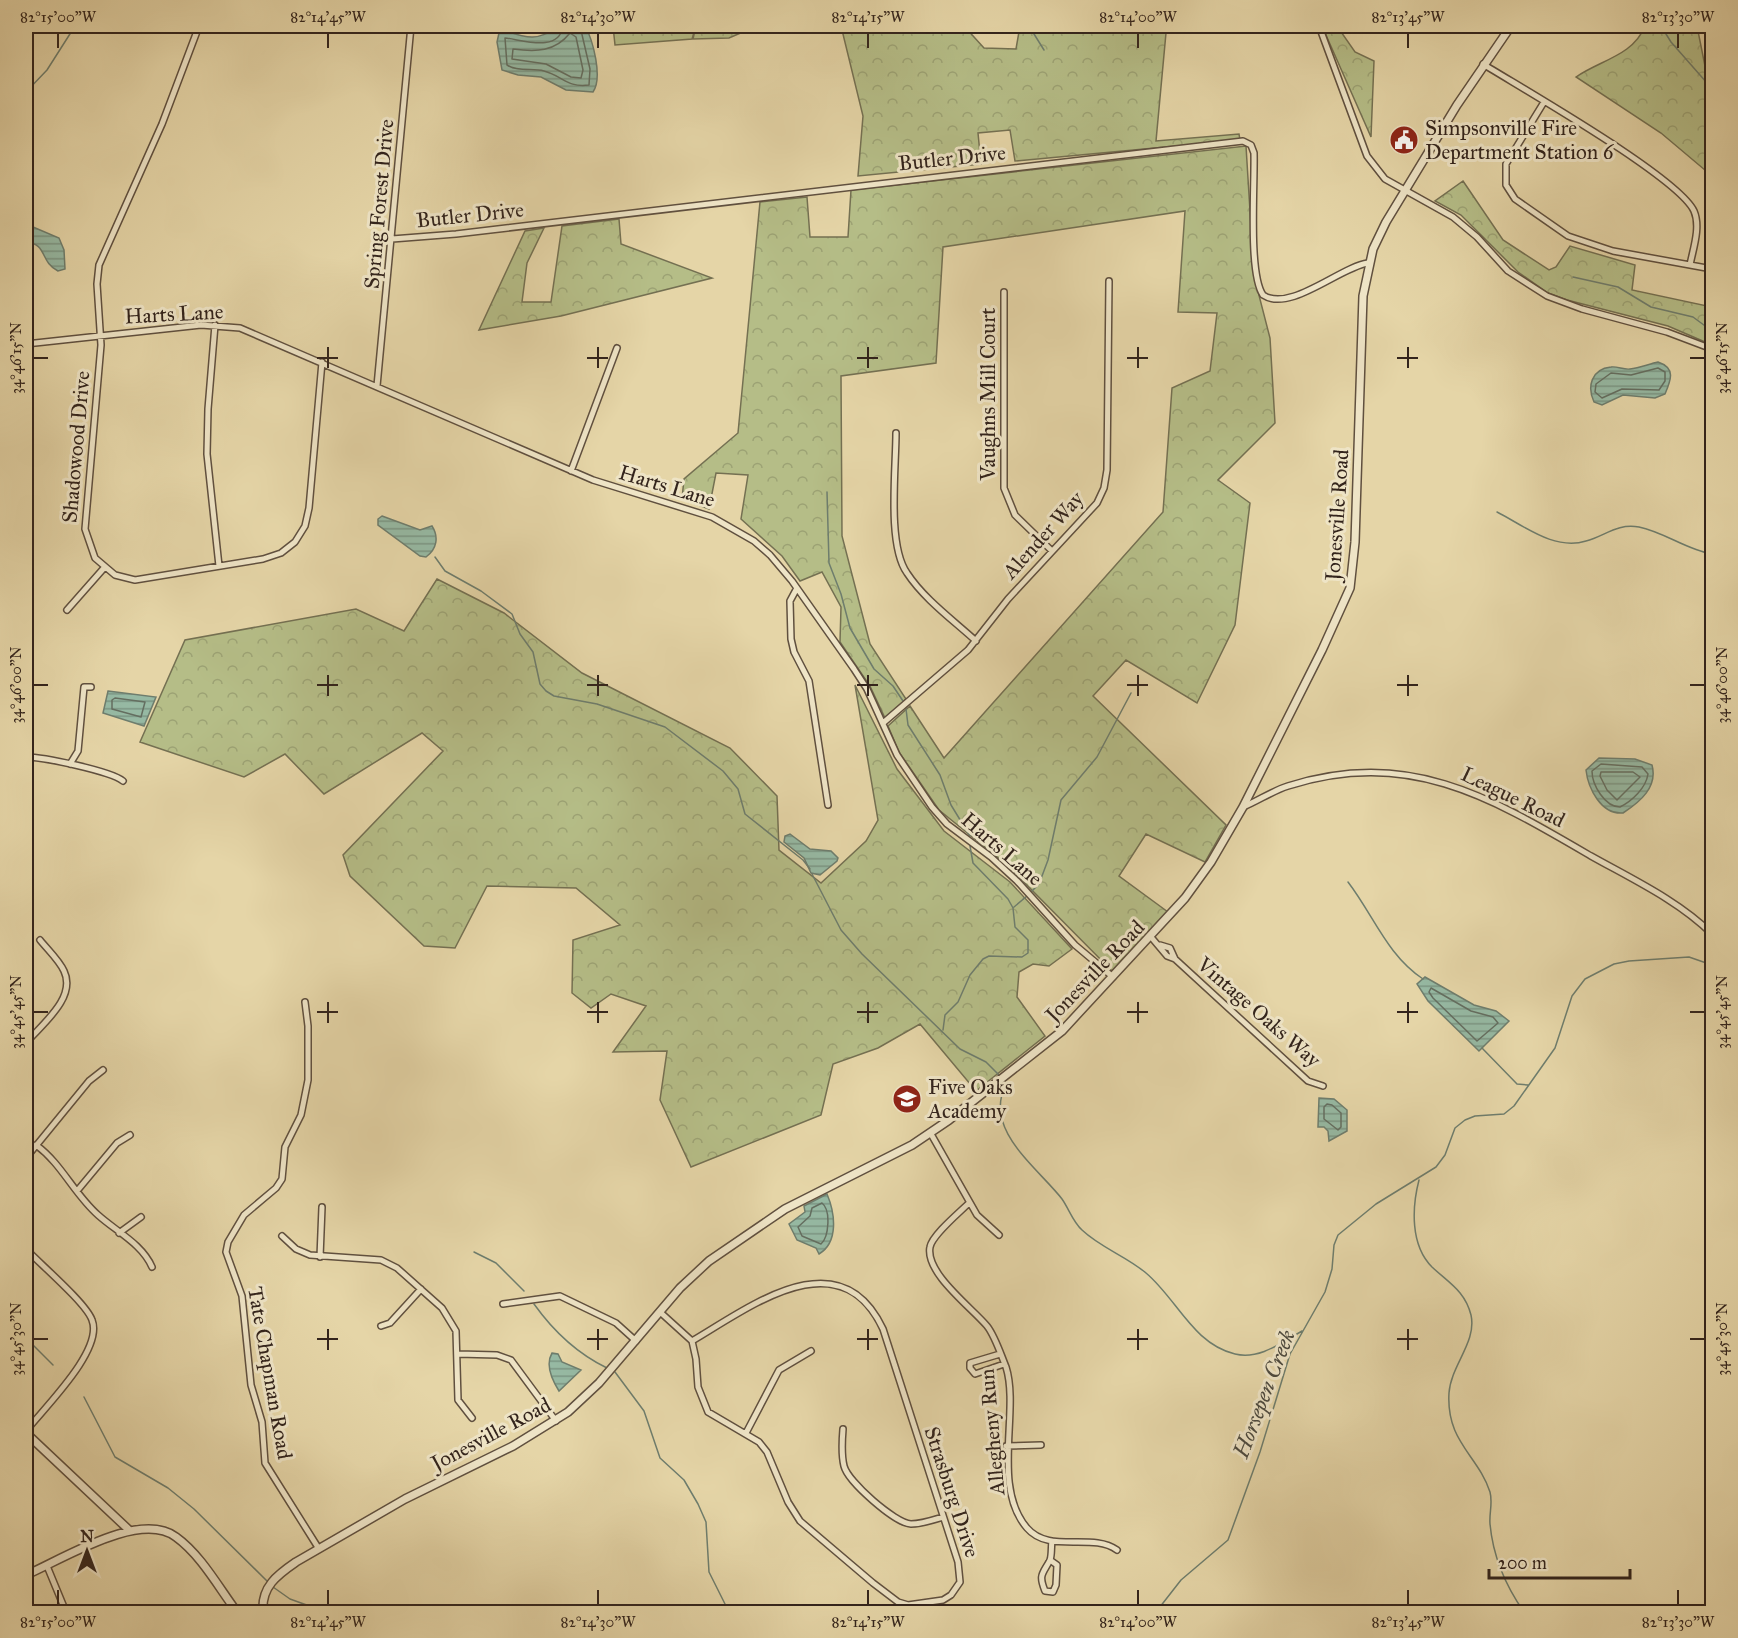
<svg xmlns="http://www.w3.org/2000/svg" width="1738" height="1638" font-family="'IM FELL Great Primer',serif">
<defs>
<pattern id="forest-crowns" width="20" height="18" patternUnits="userSpaceOnUse" patternTransform="scale(1.5)"><rect width="20" height="18" fill="#b5bd87"/><path d="M2 6a3 3 0 1 1 6 0M12 15a3 3 0 1 1 6 0" fill="none" stroke="#9ca274"/></pattern>
<pattern id="water-rules" width="6" height="5" patternUnits="userSpaceOnUse" patternTransform="scale(1.5)"><rect width="6" height="5" fill="#96b9a3"/><path d="M0 2.5h6" fill="none" stroke="#7b9684"/></pattern>
</defs>
<rect width="100%" height="100%" fill="#e5d5a7"/>
<filter id="stains"><feTurbulence type="fractalNoise" baseFrequency=".00333" numOctaves="4"/><feColorMatrix values="0 0 0 0 .2 0 0 0 0 .09 0 0 0 0 .02 0 0 0 .5 -.17"/></filter>
<radialGradient id="worn" r=".72"><stop offset=".6" stop-color="#630" stop-opacity="0"/><stop offset="1" stop-color="#630" stop-opacity=".3"/></radialGradient>
<path fill="url(#forest-crowns)" stroke="#747052" stroke-width="1.5" d="M613,26H757L729,38L693,39L695,30L692,39L615,45Z
M841,26H964L984,48L1016,49L1020,26H1151L1166,33L1156,141L1239,134L1240,140L1015,161L1010,130L978,133L981,164L858,176L863,116Z
M1322,26H1337L1355,52L1374,61L1371,137Z
M1645,26H1697L1712,101V176L1661,133L1576,77C1600,60 1633,56 1645,26Z
M1246,146L1254,276L1270,338L1275,423L1218,480L1250,503L1235,625L1197,703L1126,660L1093,696L1226,825L1205,862L1146,834L1119,876L1168,912L1112,971L1007,865L939,810L899,752L888,726L910,706L944,758L1163,512L1172,388L1210,371L1217,313L1178,312L1185,211L943,247L936,363L841,376L842,536L870,644L906,699L885,718L870,686L840,642L841,607L822,572L800,581L782,556L741,519L748,475L716,473L709,509L682,499L684,479L738,433L760,202L807,197L810,237H848L851,190Z
M1463,181L1503,240L1549,270L1556,267L1570,246L1635,265L1632,290L1712,307V345L1668,326L1567,300L1548,293L1518,272L1461,215L1435,201Z
M619,219L621,244L712,278L561,316L479,330L525,231L544,228L527,263L522,302H551L562,226Z
M437,579L504,613L582,673L730,748L777,796L779,850L821,883L866,841L878,820L855,685L897,769L944,831L1010,882L1072,949L1049,966L1033,964L1019,972L1017,997L1045,1036L976,1091L920,1024L878,1048L833,1064L821,1115L691,1167L660,1100L667,1051L613,1052L646,1006L611,994L591,1008L572,993L573,940L620,925L576,888L487,886L455,948L424,946L350,876L343,855L443,751L422,733L324,794L285,754L244,777L140,742L185,640L356,609L404,631Z"/>
<path fill="url(#water-rules)" stroke="#6e7d6d" stroke-width="1.5" d="M560,26H585C593,40 603,78 593,92L566,90L541,77L518,75L502,70L497,42L499,33L503,30C528,39 538,41 560,26Z
M26,224L59,238L64,250L65,269L58,271C39,261 48,244 26,242Z
M1658,362C1676,368 1671,380 1665,394L1655,398L1623,395L1602,405L1594,402C1587,387 1591,369 1611,367C1617,366 1624,370 1630,369C1639,368 1649,364 1658,362Z
M382,516L420,530L432,526C439,537 437,549 426,557L420,556L378,525V519Z
M108,691L156,697L144,726L103,713Z
M1599,758L1635,759L1652,765C1658,787 1640,802 1623,813C1601,815 1588,788 1586,770Z
M790,834L810,849L831,851L838,858L837,861L820,875L811,873L804,858L784,842L785,836Z
M1425,977L1474,1005L1496,1011L1509,1021L1479,1051L1428,1001L1417,984Z
M1319,1098L1334,1099L1347,1110V1131L1329,1141L1328,1131L1324,1127H1318Z
M827,1194C835,1213 839,1242 819,1254L816,1248L797,1240L789,1224L805,1212L804,1206Z
M552,1353L558,1354L562,1362L581,1370L559,1391C552,1380 545,1365 552,1353Z"/>
<g fill="none" stroke-linecap="round" stroke-linejoin="round">
<path stroke="#646e60" stroke-width="1.5" d="M563,26C559,54 520,39 505,38L507,65C518,72 532,68 544,71C563,76 567,88 589,85L590,69L580,26
M570,33L576,37L583,70L581,78L571,77L546,64L512,59L513,49C536,52 555,52 570,33Z
M1658,368L1665,372V381L1659,390L1622,389L1602,398L1595,392L1596,384L1611,373L1631,375Z
M115,698L145,702L141,717L112,709V700Z
M1601,764L1642,767L1648,774C1646,788 1632,801 1620,807C1605,807 1592,785 1592,771Z
M1601,772H1633L1640,777L1617,800L1607,790L1600,776Z
M1431,988L1471,1011L1493,1017L1498,1023L1477,1041L1433,998L1429,992Z
M1327,1104L1332,1105L1341,1113V1127L1338,1130L1324,1119V1107Z
M822,1203C831,1210 829,1237 821,1244L802,1236L798,1227L810,1216L812,1208Z"/>
<path stroke="#6e7d6d" stroke-width="1.5" d="M1029,26L1044,50
M1661,26L1671,42L1707,83L1712,120
M588,32L656,26
M26,92L47,70L75,26
M1573,277L1618,287L1651,307L1693,317L1712,331
M827,492L829,563L841,594L850,628L874,669L893,686L903,701
M1497,512C1523,525 1554,551 1586,541C1605,536 1617,523 1639,527C1664,532 1687,550 1712,554
M435,557L445,571L481,591L512,614L520,634L533,652L540,684L546,691L554,696L597,704L665,727L723,771L738,789L745,814L803,860L810,869
M906,709L908,725L940,775L951,805L970,836
M812,874L841,930L862,954L960,1049L986,1062L1001,1077
M1348,882C1374,916 1387,955 1423,979
M1032,891L1039,884L1048,860L1061,800L1097,757L1131,693
M1014,907L1027,896
M943,1030L945,1015L958,1002L970,975L983,959L989,956L1022,957L1028,953V940L1015,927L1013,908L1008,899L973,863L970,846
M1482,1048L1517,1084L1528,1085
M1003,1081L1006,1085C982,1129 1039,1169 1062,1199C1069,1209 1073,1222 1082,1230C1101,1248 1126,1256 1146,1273C1177,1299 1193,1344 1235,1354C1260,1360 1282,1342 1302,1331
M1419,1180C1412,1207 1410,1245 1432,1267C1449,1283 1465,1291 1471,1315C1477,1342 1451,1365 1449,1393C1446,1442 1478,1455 1490,1492C1493,1503 1489,1513 1490,1524C1493,1557 1505,1585 1524,1612
M474,1252L496,1263L524,1291
M534,1304C554,1332 576,1353 607,1368
M26,1338L53,1365
M615,1372L644,1411L660,1458L684,1480L698,1504L706,1522L709,1572L729,1612
M84,1397L115,1457L168,1488L194,1509L267,1581
M273,1587L290,1599L326,1612
M1156,1612L1181,1580L1228,1540L1260,1452L1290,1354L1325,1292L1332,1269L1334,1245L1338,1235L1376,1204L1436,1167L1445,1155L1455,1128L1465,1120L1475,1116L1504,1114L1514,1106L1555,1048L1572,996L1585,979L1614,964L1629,961L1689,957L1712,965"/>
<g stroke="#60503f" stroke-width="8">
<path id="minor" d="M199,26L162,124L99,265L97,284L101,345L85,529L95,558L115,575L135,580L263,559L281,553L295,542L305,526L309,508L322,362
M1319,26L1367,156L1385,179L1453,217L1477,237L1508,271L1547,296L1582,309L1667,332L1712,349
M1483,64C1523,89 1678,177 1694,211C1701,227 1693,249 1690,265
M1544,102L1506,164V185L1515,199L1568,236L1613,251L1712,269
M392,239L456,234L1243,141L1251,145L1254,153C1255,183 1248,273 1263,295C1290,313 1340,267 1368,263
M1004,292V488L1015,515L1052,551
M215,325L208,409L207,454L219,566
M26,344L201,325L240,328L593,480L712,517L754,541L770,555L792,581L854,669L867,689L897,755L932,807L947,824L991,857L1017,881L1075,945L1113,977
M377,386L411,26
M896,433C896,469 887,545 907,573C924,599 953,620 976,641
M571,471L617,348
M797,588L790,601L791,639L794,652L809,681L828,805
M67,610L104,568
M883,723L968,650L1008,599L1097,503L1104,488L1107,470L1109,281
M26,757C43,757 111,771 123,781
M70,764L78,751L84,687H91
M1243,807C1258,801 1272,791 1288,786C1409,748 1490,797 1591,856C1632,879 1679,901 1712,934
M1151,937L1167,956L1175,959L1308,1081L1323,1086
M1160,945L1170,948L1175,959
M305,1002L308,1026V1080L301,1115L285,1147L282,1179L276,1188L244,1215L228,1242L226,1252L242,1296L251,1385L262,1422L265,1463L319,1549
M26,1043C41,1025 77,998 64,971C59,960 48,950 40,940
M931,1134L977,1215L999,1235
M36,1145C62,1164 74,1194 98,1215C117,1232 142,1244 152,1267
M26,1158L89,1081L103,1070
M77,1191L117,1143L130,1135
M969,1203C960,1212 932,1235 930,1247C925,1273 971,1307 987,1326C995,1336 1001,1355 1006,1367C1020,1411 991,1486 1027,1528C1049,1554 1092,1532 1117,1550
M119,1233L141,1217
M282,1236L296,1249L310,1255L381,1260L397,1268L442,1308L456,1331L458,1400L472,1418
M26,1249C40,1264 86,1303 92,1320C104,1350 44,1408 26,1431
M320,1257L322,1207
M503,1304L560,1296L616,1323L636,1341
M660,1312L692,1341L696,1359L698,1387L708,1412L759,1442L767,1452L788,1502L800,1521L873,1583L898,1602L908,1605L943,1600L951,1595L960,1582L958,1562L883,1329C840,1237 750,1307 692,1341
M381,1326L390,1323L421,1289
M458,1354L497,1355L511,1360L556,1421
M1000,1354L970,1363V1368L975,1374L1004,1364
M843,1429C842,1441 841,1454 844,1466C848,1482 895,1523 911,1524C922,1524 933,1520 943,1517
M746,1433L779,1370L811,1351
M1006,1446L1041,1445
M1050,1560L1057,1565L1056,1585L1053,1592L1045,1591C1038,1574 1043,1574 1050,1560C1052,1555 1051,1546 1052,1541
M47,1566L66,1612"/>
</g>
<g stroke="#60503f" stroke-width="10">
<path id="tertiary" d="M26,1433L129,1530
M26,1575C63,1559 140,1510 176,1537C201,1555 219,1588 237,1612
M263,1612C261,1587 277,1575 296,1562L405,1499L513,1446L568,1412L599,1383L680,1288L709,1261L785,1209L912,1145L949,1120L1062,1031L1185,898L1211,862L1243,807L1322,650L1350,588L1355,542L1363,296L1373,249L1386,222L1457,105L1511,26"/>
</g>
<use href="#minor" stroke="#eee4c6" stroke-width="5"/>
<use href="#tertiary" stroke="#eee4c6" stroke-width="7"/>
</g>
<path fill="none" stroke="#33241c" stroke-width="2" d="M58,33V48M328,33V48M598,33V48M868,33V48M1138,33V48M1408,33V48M1678,33V48M328,347V368M598,347V368M868,347V368M1138,347V368M1408,347V368M33,358H48M317,358H338M587,358H608M857,358H878M1127,358H1148M1397,358H1418M1690,358H1705M328,675V696M598,675V696M868,675V696M1138,675V696M1408,675V696M33,685H48M317,685H338M587,685H608M857,685H878M1127,685H1148M1397,685H1418M1690,685H1705M328,1002V1023M598,1002V1023M868,1002V1023M1138,1002V1023M1408,1002V1023M33,1012H48M317,1012H338M587,1012H608M857,1012H878M1127,1012H1148M1397,1012H1418M1690,1012H1705M328,1329V1350M598,1329V1350M868,1329V1350M1138,1329V1350M1408,1329V1350M33,1339H48M317,1339H338M587,1339H608M857,1339H878M1127,1339H1148M1397,1339H1418M1690,1339H1705M58,1590V1605M328,1590V1605M598,1590V1605M868,1590V1605M1138,1590V1605M1408,1590V1605M1678,1590V1605"/>
<defs>
<g id="civic-disc" transform="scale(1.5)"><circle r="9.5" fill="#8f2418" stroke="#eee4c6"/><path d="M-.6-6.5H3V-4.5H.6V-3L4-1V1h2V6H-6V1h2V-1L-.6-3ZM-1.2 2.5V6h2.4V2.5Z" fill="#fff"/></g>
<g id="school-disc" transform="scale(1.5)"><circle r="9.5" fill="#8f2418" stroke="#eee4c6"/><path d="M0-5L7-2L0 1L-7-2ZM-4 1L0 2.5L4 1V4Q0 6-4 4Z" fill="#fff"/></g>
</defs>
<g fill-rule="evenodd">
<use href="#civic-disc" x="1404" y="140"/>
<use href="#school-disc" x="907" y="1099"/>
</g>
<g text-anchor="middle" dominant-baseline="central" stroke-width="6" stroke-linejoin="round" paint-order="stroke">
<g font-size="21" fill="#33241c" stroke="#eee4c6" text-anchor="start">
<text x="1425" y="128">Simpsonville Fire<tspan x="1425" dy="24">Department Station 6</tspan></text>
<text x="928" y="1087">Five Oaks<tspan x="928" dy="24">Academy</tspan></text>
</g>
<g font-size="21" fill="#33241c" stroke="#eee4c6">
<text transform="translate(952 158) rotate(-6)">Butler Drive</text>
<text transform="translate(379 204) rotate(-85)">Spring Forest Drive</text>
<text transform="translate(470 215) rotate(-6)">Butler Drive</text>
<text transform="translate(174 314) rotate(-3)">Harts Lane</text>
<text transform="translate(988 394) rotate(-90)">Vaughns Mill Court</text>
<text transform="translate(76 447) rotate(-85)">Shadowood Drive</text>
<text transform="translate(667 486) rotate(17)">Harts Lane</text>
<text transform="translate(1337 515) rotate(-86)">Jonesville Road</text>
<text transform="translate(1043 535) rotate(-48)">Alender Way</text>
<text transform="translate(1513 797) rotate(26)">League Road</text>
<text transform="translate(1002 849) rotate(41)">Harts Lane</text>
<text transform="translate(1095 971) rotate(-46)">Jonesville Road</text>
<text transform="translate(1259 1012) rotate(41)">Vintage Oaks Way</text>
<text transform="translate(270 1373) rotate(80)">Tate Chapman Road</text>
<text transform="translate(992 1432) rotate(-95)">Allegheny Run</text>
<text transform="translate(491 1434) rotate(-28)">Jonesville Road</text>
<text transform="translate(952 1492) rotate(72)">Strasburg Drive</text>
</g>
<g font-size="22" font-style="italic" fill="#4c493e" stroke="#eee4c6">
<text transform="translate(1264 1394) rotate(-69)">Horsepen Creek</text>
</g>
</g>
<rect width="1738" height="1638" fill="none" stroke="#e5d5a7" stroke-width="66"/>
<g transform="translate(87 1551)" stroke="#eee4c6" stroke-width="4.5" paint-order="stroke">
<path d="M0-4.5L10 22L0 15L-10 22Z" fill="#33241c"/>
<text y="-9" font-size="16" font-weight="bold" text-anchor="middle" fill="#33241c">N</text>
</g>
<path d="M1489 1569v9h141v-9" fill="none" stroke="#33241c" stroke-width="3"/>
<text x="1498" y="1569" font-size="18" fill="#33241c" stroke="#eee4c6" stroke-width="4.5" paint-order="stroke">200 m</text>
<rect x="33" y="33" width="1672" height="1572" fill="none" stroke="#33241c" stroke-width="2"/>
<g font-size="15" text-anchor="middle" fill="#33241c">
<text x="58" y="22">82°15'00"W</text>
<text x="328" y="22">82°14'45"W</text>
<text x="598" y="22">82°14'30"W</text>
<text x="868" y="22">82°14'15"W</text>
<text x="1138" y="22">82°14'00"W</text>
<text x="1408" y="22">82°13'45"W</text>
<text x="1678" y="22">82°13'30"W</text>
<text transform="translate(16 358) rotate(-90)" y="5">34°46'15"N</text>
<text transform="translate(1722 358) rotate(-90)" y="5">34°46'15"N</text>
<text transform="translate(16 685) rotate(-90)" y="5">34°46'00"N</text>
<text transform="translate(1722 685) rotate(-90)" y="5">34°46'00"N</text>
<text transform="translate(16 1012) rotate(-90)" y="5">34°45'45"N</text>
<text transform="translate(1722 1012) rotate(-90)" y="5">34°45'45"N</text>
<text transform="translate(16 1339) rotate(-90)" y="5">34°45'30"N</text>
<text transform="translate(1722 1339) rotate(-90)" y="5">34°45'30"N</text>
<text x="58" y="1627">82°15'00"W</text>
<text x="328" y="1627">82°14'45"W</text>
<text x="598" y="1627">82°14'30"W</text>
<text x="868" y="1627">82°14'15"W</text>
<text x="1138" y="1627">82°14'00"W</text>
<text x="1408" y="1627">82°13'45"W</text>
<text x="1678" y="1627">82°13'30"W</text>
</g>
<rect width="100%" height="100%" filter="url(#stains)"/>
<rect width="100%" height="100%" fill="url(#worn)"/>
</svg>
